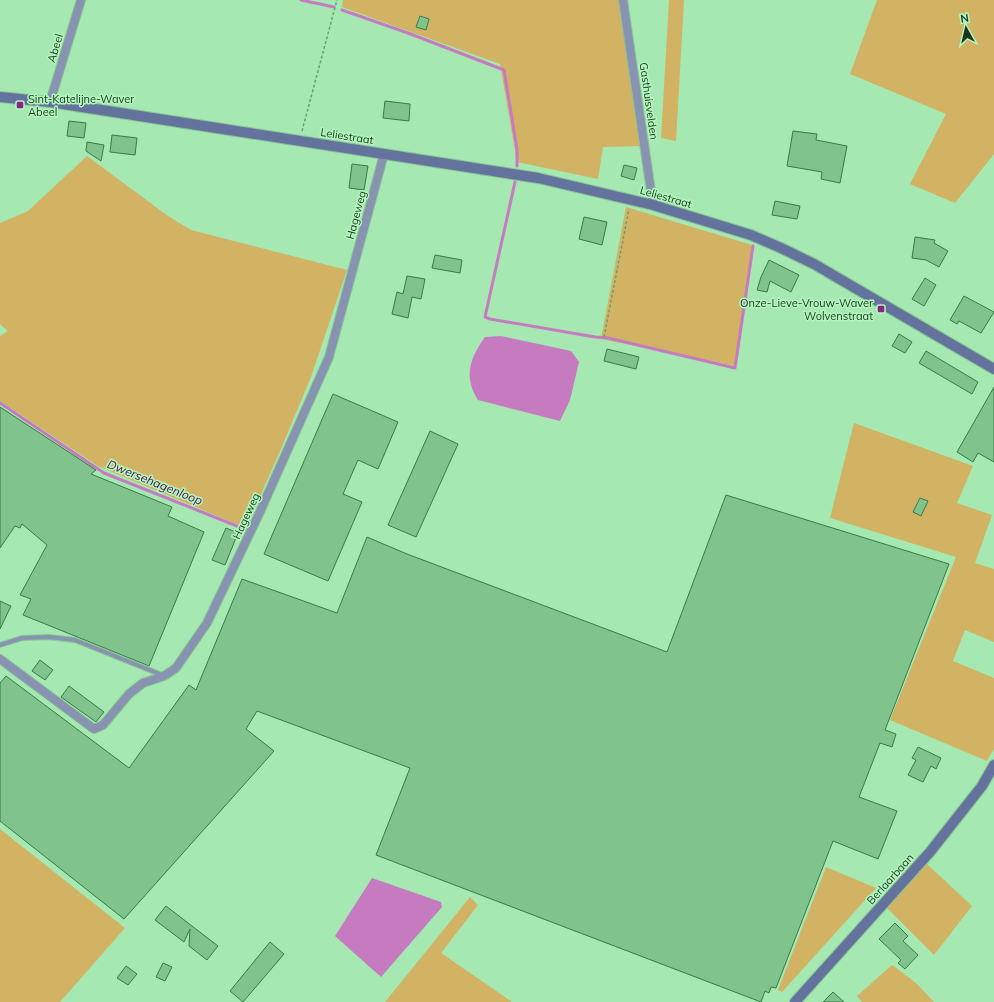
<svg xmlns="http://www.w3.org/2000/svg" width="994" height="1002" font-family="Mulish,sans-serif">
<rect width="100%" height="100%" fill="#a5e8b1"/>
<path fill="#d1b363" d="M343,0H619L642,146L603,147L598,179L517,162L500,64L342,7Z
M669,0H684L676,141L661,138Z
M877,0H994V154L955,203L910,184L946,114L850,74Z
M87,156L168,216L191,230L347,270L311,377L281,449L246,528L98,466L0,401V336L8,331L0,324V223L28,211Z
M626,207L752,245L735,366L601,339Z
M854,423L973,466L957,503L992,515L975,563L994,569V642L965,630L953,661L994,678V749L987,761L890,720L956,557L830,518Z
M0,829L125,928L60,1002H0Z
M927,864L972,906L934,955L886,907Z
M826,867L876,888L782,992L778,990Z
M470,897L478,905L441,953L512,1002H385Z
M892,965L916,983L934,1002H862L857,996Z"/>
<path fill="#c67bc1" d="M501,336L571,351L579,362L570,400L560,421L478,400C463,377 470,358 485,337Z
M372,878L441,902L442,907L381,977L335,936Z"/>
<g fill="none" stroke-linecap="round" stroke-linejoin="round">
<path stroke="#c67bc1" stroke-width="3" d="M301,0L334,7
M342,10L408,33L504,70L517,149V166
M515,182L485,317L490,319L595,337L608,338L735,368L753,246
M0,403L104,473L247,530"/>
</g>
<path fill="#81c38d" stroke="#397a48" d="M420,16L429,19L426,30L416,27Z
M385,101L410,104L409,121L383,118Z
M69,121L86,123L84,138L67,136Z
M793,131L817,134L816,140L847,146L840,183L821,179L822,172L787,166Z
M112,135L137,138L135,155L110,152Z
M87,142L104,145L101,161L86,151Z
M352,164L368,166L364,190L349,188Z
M624,165L637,168L634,180L621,176Z
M775,201L800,206L797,219L772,215Z
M584,217L607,222L602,245L579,239Z
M915,237L935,240L934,243L948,251L939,267L926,260L912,258Z
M435,255L462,260L460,273L432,268Z
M769,260L799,275L791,292L770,281L767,292L757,290L761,277Z
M407,276L425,279L421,299L412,297L408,318L392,314L397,292L403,294Z
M925,278L936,285L924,306L912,299Z
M964,296L994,312L981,333L959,321L957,324L950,320Z
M899,334L912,342L905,353L892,346Z
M607,349L639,357L636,369L604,361Z
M926,351L978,382L972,394L919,363Z
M994,387V462L978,453L973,462L957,452Z
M333,394L398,422L378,469L358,460L343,494L362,502L328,581L264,554Z
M0,407L96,470L91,474L172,507L168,516L204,532L149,666L23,615L31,599L20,595L47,545L22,524L20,528L15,526L0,548Z
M430,431L458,444L416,537L388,525Z
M726,495L949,564L885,730L896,734L892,747L880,743L859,797L897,811L878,859L833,841L776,988L771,987L769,993L765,991L761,1002L376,855L410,768L257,711L246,729L274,751L124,919L0,821V683L6,676L129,768L189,685L196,690L242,579L337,613L367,537L407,554L667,652Z
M920,498L928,501L921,516L913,512Z
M226,528L238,533L225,565L212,560Z
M0,601L11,606L0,629Z
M40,660L53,670L45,680L32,671Z
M69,686L104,712L96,722L61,697Z
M918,747L941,758L936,769L931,766L923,782L908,775L916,760L912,758Z
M166,906L218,946L207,960L189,946L190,929L184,942L155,920Z
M895,923L908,936L903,941L918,955L905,969L898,963L901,960L879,939Z
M270,942L284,954L243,1002L230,991Z
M163,963L172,967L165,981L156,977Z
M126,966L137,974L128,985L117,978Z
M833,992L844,1002H823Z"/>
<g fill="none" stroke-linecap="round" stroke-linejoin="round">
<g stroke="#89c494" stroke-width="6">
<path id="lane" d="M0,645L22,638L49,637L75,640L162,675"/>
</g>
<g stroke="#89c494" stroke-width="10">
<path id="street" d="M623,0L653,205
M50,102L81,0
M0,659L94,729L103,725L129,694L143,683L164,676L176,668L207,623L259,514L329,357L384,154"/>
</g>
<g stroke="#89c494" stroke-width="12">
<path id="secondary" d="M0,97L50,102L538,178L653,205L751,235L781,248L814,264L994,369
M795,1002L930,852L982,786L994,765"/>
</g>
<path stroke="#6c9f75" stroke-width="1.5" stroke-dasharray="3 2" stroke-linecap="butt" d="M302,131L337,0
M604,337L629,209"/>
<use href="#lane" stroke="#8893b1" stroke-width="4"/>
<use href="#street" stroke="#8893b1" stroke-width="8"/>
<use href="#secondary" stroke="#64739e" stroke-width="10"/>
</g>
<g fill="#8a2187" stroke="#b2f6bd" stroke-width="1.5">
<rect x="16" y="101" width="8" height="8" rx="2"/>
<rect x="877" y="305" width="8" height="8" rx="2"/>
</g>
<g text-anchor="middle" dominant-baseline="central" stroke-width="3" stroke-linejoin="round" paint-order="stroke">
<g font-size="11" fill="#1b3620" stroke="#b2f6bd">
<text transform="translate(55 48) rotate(-73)">Abeel</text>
<text transform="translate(649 101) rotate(82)">Gasthuisvelden</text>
<text transform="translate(347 136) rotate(9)">Leliestraat</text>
<text transform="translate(666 197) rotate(16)">Leliestraat</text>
<text transform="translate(356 215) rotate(-75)">Hageweg</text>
<text transform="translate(246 516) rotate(-65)">Hageweg</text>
<text transform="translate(890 879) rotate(-48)">Berlaarbaan</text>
</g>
<g font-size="11" fill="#1b3620" stroke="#b2f6bd" text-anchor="start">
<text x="28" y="99">Sint-Katelijne-Waver<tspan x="28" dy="13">Abeel</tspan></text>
<text x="873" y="303" text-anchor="end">Onze-Lieve-Vrouw-Waver<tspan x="873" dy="13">Wolvenstraat</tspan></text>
</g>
<g font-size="12" font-style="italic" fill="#551153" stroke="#b2f6bd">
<text transform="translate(155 482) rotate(22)">Dwersehagenloop</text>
</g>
</g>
<g transform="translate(966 28) rotate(352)" stroke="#b2f6bd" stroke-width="3" paint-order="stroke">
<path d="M0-3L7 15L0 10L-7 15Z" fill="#1b3620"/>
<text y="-6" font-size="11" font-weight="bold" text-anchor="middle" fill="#1b3620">N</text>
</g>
</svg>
